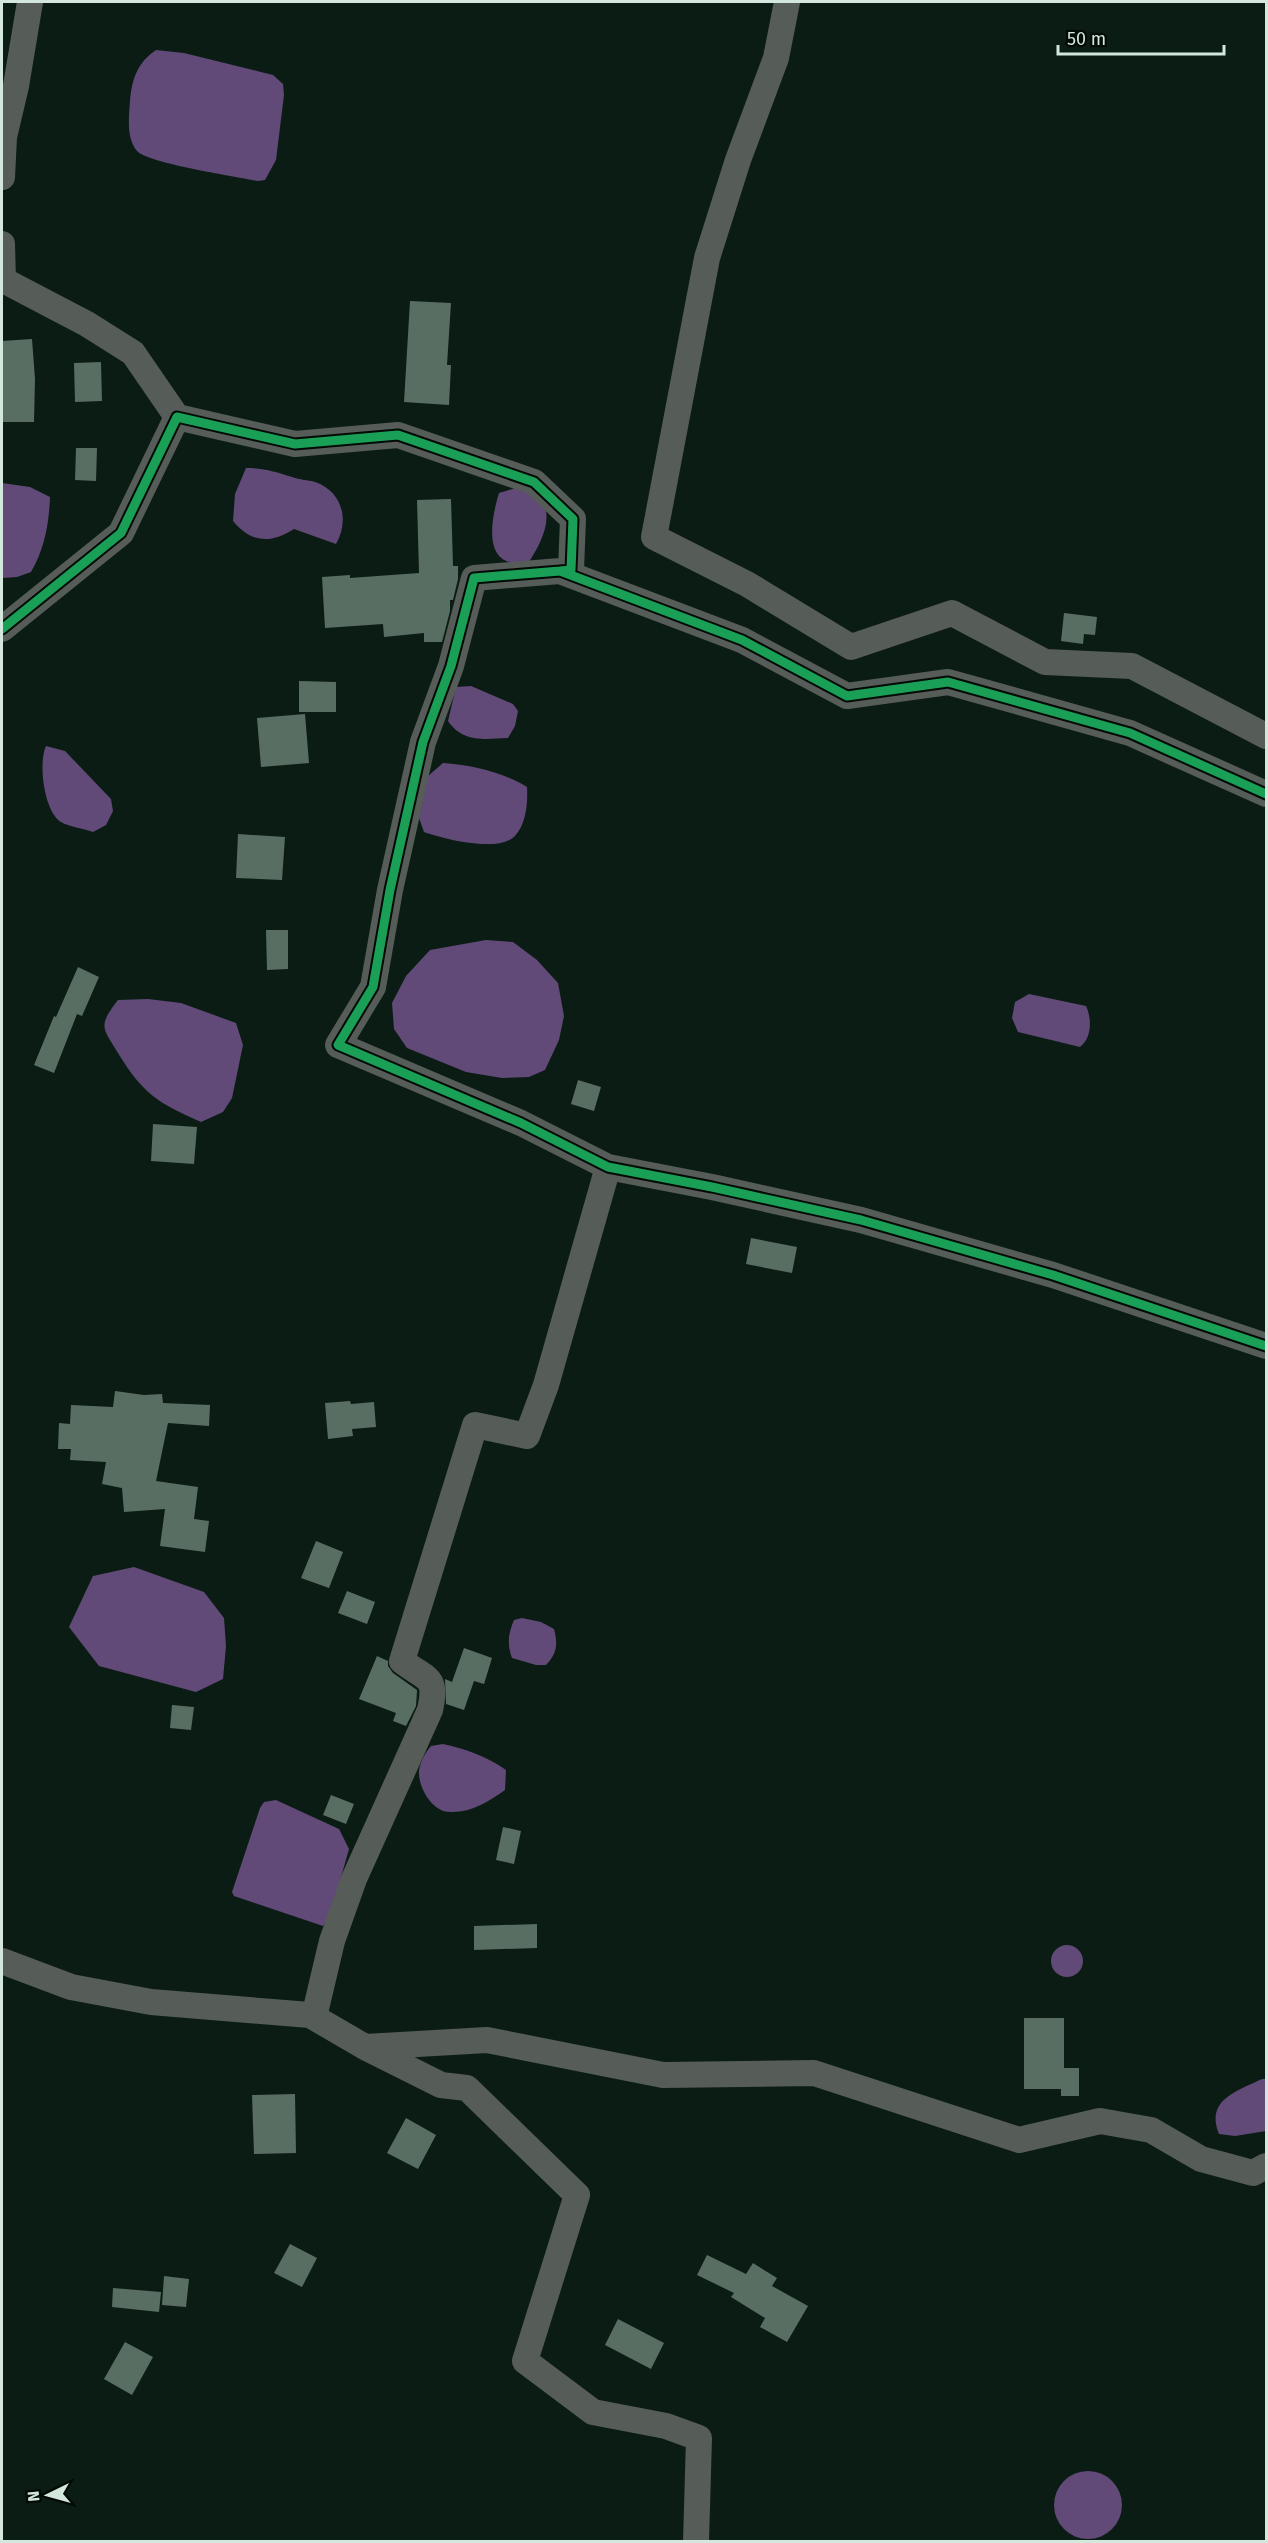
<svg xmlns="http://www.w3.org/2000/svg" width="1268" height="2543" font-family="'Fira Sans',sans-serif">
<rect width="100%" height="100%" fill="#0b1c14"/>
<path fill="#614a77" d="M156,50L184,53L273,75L283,84L284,95L276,160L265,180L258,181C238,177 147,163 137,151C126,137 129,118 130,101C132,79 137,63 156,50Z
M246,468C263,468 276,472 292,477C300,480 308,480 315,482C342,491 350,520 336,544L294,529C271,544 251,543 233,521L235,494Z
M2,483L30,487L50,497C49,523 45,548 31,572L17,577L2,578Z
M516,488C523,490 533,492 538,497C557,514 540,545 529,562C482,571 490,523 499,493Z
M471,686L513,704L518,711L515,726L508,738C484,739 463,743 448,721L456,687Z
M46,746L65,751L111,799L113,811L106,825L93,832C83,828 69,827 61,822C44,812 38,763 46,746Z
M443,763C471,765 503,772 527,787C528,803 526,824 515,836C498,853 444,839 424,832L419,818L428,776Z
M486,940L513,942L537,960L558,983L564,1016L559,1040L545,1070L529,1077L502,1078L466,1072L407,1048L394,1029L392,1003L406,976L430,950Z
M1029,994L1086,1006C1092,1019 1092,1038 1080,1047L1018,1032L1012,1018L1015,1002Z
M148,999L181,1003L236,1023L243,1045L232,1098L223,1112L201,1122C158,1103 143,1094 118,1053C103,1028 97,1027 118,1000Z
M134,1567L204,1592L224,1618L226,1646L223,1679L196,1692L99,1666L69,1627L93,1576Z
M522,1618L541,1622L554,1629C558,1644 557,1654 546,1665H536L512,1658C507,1644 508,1634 514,1620Z
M443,1744C466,1749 486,1756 506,1770L505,1790C488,1802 471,1813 450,1812C432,1812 418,1787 419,1771C420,1762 425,1753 431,1746Z
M276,1800L339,1829L349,1849L330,1916L323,1926L234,1896L232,1892L260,1808L264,1802Z
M1051 1961a16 16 0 1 1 32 0a16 16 0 1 1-32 0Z
M1262,2079H1266V2131L1235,2136L1219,2134C1205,2100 1237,2091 1262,2079Z
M1054 2505a34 34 0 1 1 68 0a34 34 0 1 1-68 0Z"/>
<path fill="#596e63" d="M410,301L451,303L447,365H451L449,405L404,402Z
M32,339L35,379L34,422H3L2,341Z
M101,362L102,401L75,402L74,363Z
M76,448H97L96,481L75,480Z
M451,499L453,566H458V579L453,600H450V611L442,642H424V633L384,637L383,624L325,628L322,577L350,575V578L419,573L417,500Z
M1064,613L1097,617L1095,635L1084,634L1083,644L1061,641Z
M299,681L336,682V712H299Z
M305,714L309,763L261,767L257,718Z
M238,834L285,837L282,880L236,878Z
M266,930H288V969L267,970Z
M78,967L99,977L82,1016L77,1014L54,1073L34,1065L54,1016L56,1017Z
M578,1080L601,1087L594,1111L571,1104Z
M153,1124L197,1127L194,1164L151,1161Z
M751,1238L797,1247L792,1273L746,1264Z
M115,1391L144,1395L162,1394L163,1403L210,1405L209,1426L168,1423L156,1481L198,1487L194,1519L209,1521L205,1552L160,1546L165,1509L124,1512L122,1488L102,1484L106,1462L70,1460L71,1449H58L59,1423L70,1424L71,1405L113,1407Z
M350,1401L351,1404L374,1402L376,1427L352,1429L353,1436L328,1439L325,1403Z
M316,1541L343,1552L329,1588L301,1578Z
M347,1591L375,1602L367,1624L338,1613Z
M464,1648L492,1658L484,1684L474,1681L464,1710L446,1704L445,1679L452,1682Z
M377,1656L388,1661V1666L393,1673L417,1690L416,1706L406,1726L393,1721L396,1713L359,1699Z
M172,1705L194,1707L191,1730L170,1728Z
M331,1795L354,1804L346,1824L323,1815Z
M503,1827L521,1831L514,1864L496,1860Z
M537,1924V1948L474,1950V1926Z
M1024,2018H1064V2068H1079V2096H1061V2089H1024Z
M295,2094L296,2153L254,2154L252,2095Z
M406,2118L436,2135L418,2169L387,2153Z
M290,2244L317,2258L302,2287L274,2273Z
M707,2255L746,2274L753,2263L777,2278L772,2286L808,2306L787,2342L760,2327L765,2318L731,2297L734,2293L697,2275Z
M164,2276L189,2279L186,2307L162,2305Z
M113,2288L161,2292L159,2312L112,2307Z
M618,2319L664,2343L651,2369L605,2345Z
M125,2342L153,2357L132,2395L104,2379Z"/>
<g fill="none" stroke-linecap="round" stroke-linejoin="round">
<path stroke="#565c58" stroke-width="26" d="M787,2L776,58L738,160L707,258L654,537L747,584L851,647L952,613L1045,662L1132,666L1266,736
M2,177L4,137L16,86L30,2
M2,244L3,280L87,324L133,353L177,417
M560,571L474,578L451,666L423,742L390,890L373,987L338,1045L521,1123L608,1167L712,1187L861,1220L1053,1275L1266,1346
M2,629L121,533L177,417L295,444L398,435L534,482L573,519L571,570L560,571L742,640L847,696L948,682L1130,733L1266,794
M2,1961L71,1987L151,2002L310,2015L365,2047L441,2085L467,2088L577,2195L525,2361L593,2412L666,2426L699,2438L696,2542
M314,2017L332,1941L354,1879L430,1710C438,1675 426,1680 402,1661L475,1425L527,1436L546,1385L608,1167
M365,2047L487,2040L663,2075L814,2073L1019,2140L1100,2121L1151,2130L1201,2159L1253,2173L1266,2166"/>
<g stroke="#010a05" stroke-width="13">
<path id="cycleway" d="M560,571L474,578L451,666L423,742L390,890L373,987L338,1045L521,1123L608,1167L712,1187L861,1220L1053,1275L1266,1346
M2,629L121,533L177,417L295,444L398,435L534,482L573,519L571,570L560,571L742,640L847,696L948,682L1130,733L1266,794"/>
</g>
<use href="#cycleway" stroke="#1a9f57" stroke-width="9"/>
</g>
<rect width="1268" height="2543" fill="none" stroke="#d4e7dc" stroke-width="6"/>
<g transform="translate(48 2495) rotate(265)" stroke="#010a05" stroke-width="4.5" paint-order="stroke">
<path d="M0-4.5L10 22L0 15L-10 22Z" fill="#d4e7dc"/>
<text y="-9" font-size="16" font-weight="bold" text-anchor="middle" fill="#d4e7dc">N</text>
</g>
<path d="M1058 45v9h166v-9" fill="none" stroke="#d4e7dc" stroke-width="3"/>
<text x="1067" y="45" font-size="18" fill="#d4e7dc" stroke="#010a05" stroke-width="4.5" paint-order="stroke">50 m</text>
</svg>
